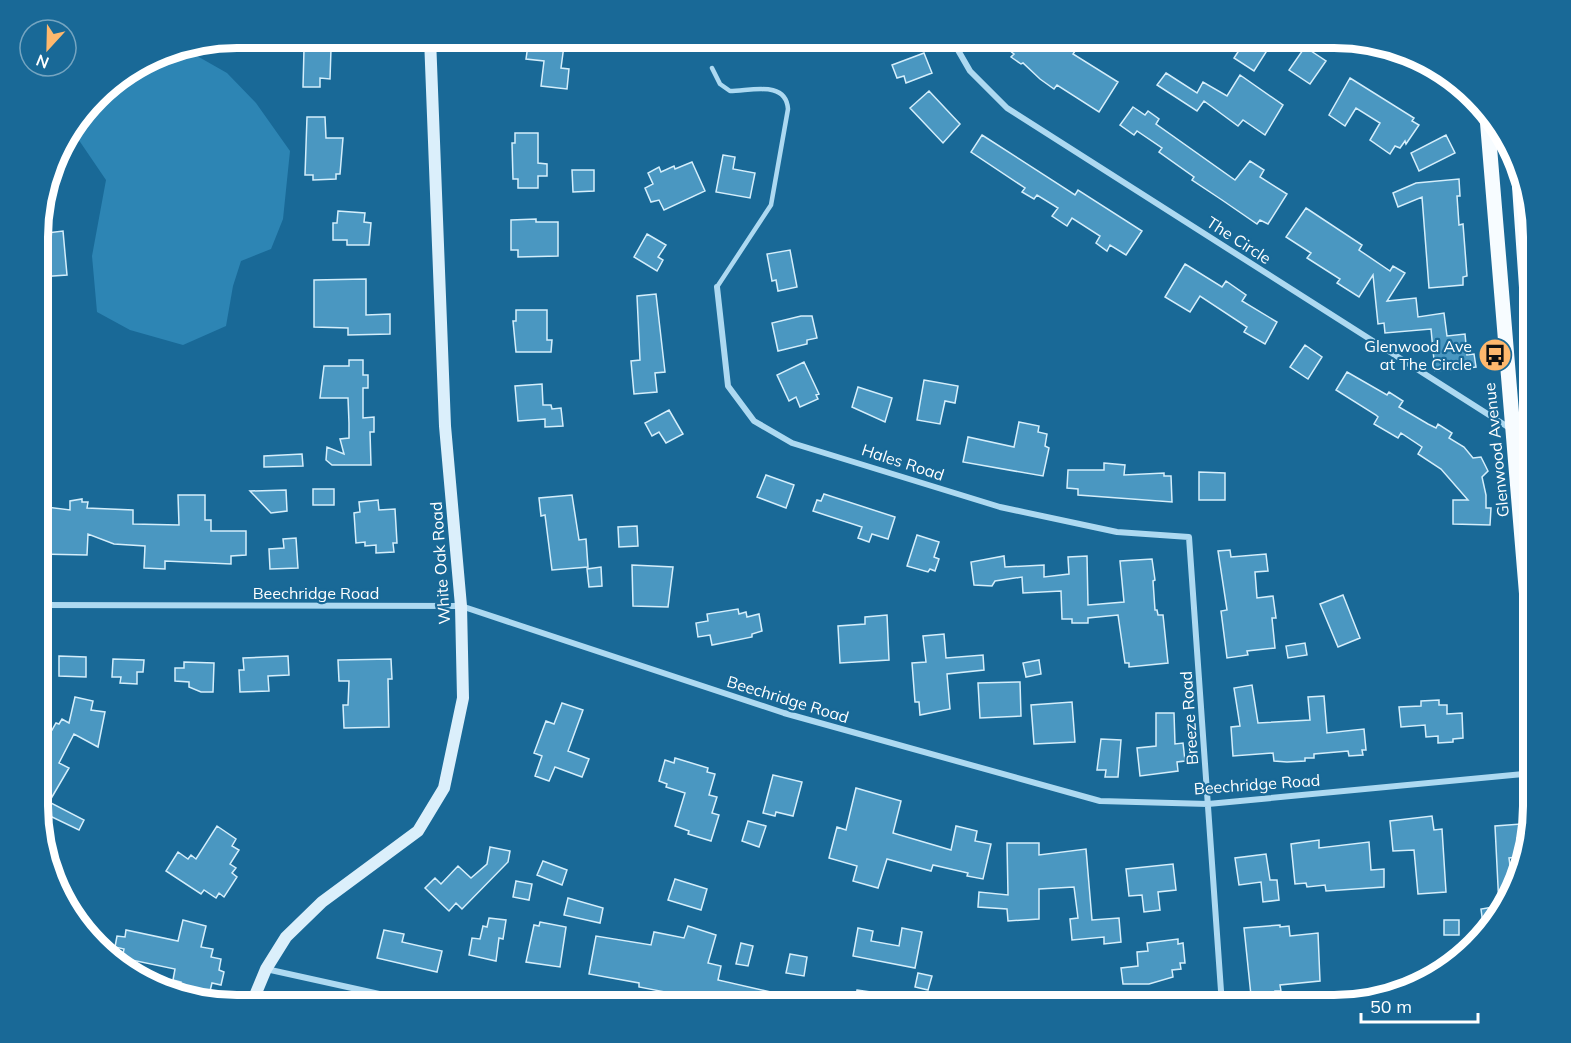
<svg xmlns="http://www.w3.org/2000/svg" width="1571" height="1043" font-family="Mulish,sans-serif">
<rect width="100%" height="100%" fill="#196997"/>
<path fill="#2d85b4" d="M183,48L227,73L256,103L290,151L283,219L271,249L241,261L233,286L226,326L183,345L130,330L97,312L92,256L106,180L72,130L105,87L161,53Z"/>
<path fill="#4a97c1" stroke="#d4eefb" stroke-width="1.5" d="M529,38H565L561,68L569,69L567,89L541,86L544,61L526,59Z
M994,38H1053L1063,44L1067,38L1079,45L1073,54L1118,82L1099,112L1057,85L1054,89L1040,79L1023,63L1021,64L1011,57L1014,54Z
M1247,38H1275L1254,71L1234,58Z
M1305,47L1326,61L1310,84L1289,70Z
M304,49H331L330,79L320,78V87H303Z
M924,53L932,73L906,83L904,76L897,78L892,65Z
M1166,73L1197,93L1203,82L1227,96L1240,75L1283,105L1265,135L1243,120L1238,126L1204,101L1197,111L1157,85Z
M1350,78L1414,118L1412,121L1419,125L1406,144L1405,141L1400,148L1395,146L1390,154L1370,140L1380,123L1356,108L1345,126L1329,115Z
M929,91L960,124L943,143L910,108Z
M1133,107L1145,115L1148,111L1159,119L1156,124L1235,180L1250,161L1264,170L1260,177L1287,194L1268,224L1260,220L1257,224L1222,200L1192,180L1194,177L1159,152L1162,148L1137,131L1134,135L1120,125Z
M307,117H325L326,138H343L340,174H336V179L313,180V175H305Z
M515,133H538V163L547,164V176H538V188H518V179H513L512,143H515Z
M982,135L1075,195L1078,190L1142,231L1126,255L1110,245L1107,251L1096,243L1100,236L1072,218L1067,226L1052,216L1058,208L1037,195L1034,199L1022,192L1025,188L971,152Z
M1446,135L1455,153L1419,171L1411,153Z
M723,155L735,157L733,169L755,173L750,198L716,192Z
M692,162L705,191L664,210L659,200L651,202L645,188L653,184L648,173L659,167L661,172L674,166L675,169Z
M572,170H594V191L573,192Z
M1459,179L1460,196H1457L1459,225L1463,224L1467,276L1463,277V285L1429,288L1422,197L1398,207L1393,193L1416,183Z
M1306,208L1362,245L1359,250L1390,271L1393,266L1405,273L1387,301L1416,298L1418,317L1444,313L1447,336L1465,334L1467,355L1474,354L1476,367L1435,371L1431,329L1385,333L1384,323L1378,324L1373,275L1359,297L1337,283L1340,279L1307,258L1311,253L1286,237Z
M338,211L365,213L364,222L371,223L369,245H347V240H333V223H337Z
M536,219V222H558V256L518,257V250H511V220Z
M63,231L67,275L39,277V234Z
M647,234L666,245L658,257L663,260L657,271L634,257Z
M790,250L797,287L778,291L776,280L772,281L767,254Z
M1185,264L1222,287L1226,281L1246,295L1242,301L1277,322L1265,344L1244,332L1247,327L1200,296L1190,312L1165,297Z
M366,279V315L390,314V334L348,335V328L314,327V280Z
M656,294L665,372L655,373L657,392L634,394L631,361L640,360L637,296Z
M516,310H547V340H552L551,352H516L513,321H516Z
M801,316H812L817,338L807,340V344L778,351L772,323Z
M1305,345L1322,357L1308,379L1290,367Z
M349,360H363V375H368V388H363V418L374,417V432H370L371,465H332L326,460L327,447L344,454L340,439L349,438V423L348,398H320L324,366H349Z
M804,362L819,394L816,395L818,399L800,407L796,397L789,401L777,375Z
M1347,372L1387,395L1389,392L1403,401L1399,407L1428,424L1436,428L1438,424L1452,433L1449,438L1464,447L1473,458L1481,457L1488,471L1482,477L1486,495V508H1491L1490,525L1453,524V500H1468L1441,469L1418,454L1422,447L1401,433L1398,438L1374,424L1378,417L1376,415L1336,390Z
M924,380L958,386L955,403L945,401L940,424L917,420Z
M542,384L543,405H551L552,409L561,408L563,426L545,427V419L518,421L515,386Z
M858,387L892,398L885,422L852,407Z
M669,410L683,434L666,443L659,432L652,436L645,423Z
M1019,422L1039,426L1038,432L1047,434L1045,446L1049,448L1043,476L963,462L968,437L1014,447Z
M302,454L303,466L264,467V456Z
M1104,463L1125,465L1124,475L1164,473V476H1171L1172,502L1078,495V489L1067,488L1068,470H1104Z
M1199,472L1225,473V500H1199Z
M766,475L794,485L786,508L757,497Z
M313,489H334V505H313Z
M286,490L287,511L271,513L250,491Z
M824,494L895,517L888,539L872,534L869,542L858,538L862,527L813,511L817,500L821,501Z
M178,495H205V520H211V531H246V555L231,556V564L165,561V569L144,568L145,546L114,544L88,534L87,555L39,554V506L70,510V501L82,499V502H88L87,508L133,510V524L179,525Z
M572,495L579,540L586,539L588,567L552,570L545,515L541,516L539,498Z
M378,500L379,510L395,509L397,543H393L394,552L376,553V545L365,546V542L356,543L354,513L360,512L359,502Z
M637,526L638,546L619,547L618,527Z
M917,535L939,542L934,557L939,559L935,571L930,569L928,572L907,566Z
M296,538L298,568L270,569L269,549L284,548L283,539Z
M1230,550L1231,557L1266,554L1268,571L1255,572L1257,598L1273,596L1276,618H1272L1275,648L1247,651L1248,655L1227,658L1221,611L1227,610L1218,551Z
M1004,556L1005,567L1044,565V577L1069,574L1068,557L1087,556L1088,605L1124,602L1120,561L1152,559L1155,580L1153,581L1155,610H1157L1158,615H1163L1168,663L1129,667V663H1125L1118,615L1088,618V623H1072V619H1062L1061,591L1023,593L1022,577L995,581L992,586L974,585L971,562Z
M632,565L673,567L668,607L633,606Z
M601,567L602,586L589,587L587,569Z
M1343,595L1360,638L1338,647L1320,604Z
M738,609L739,614L746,612L747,617L759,614L762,631L752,634V637L712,645L710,635L698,637L696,623L708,621L707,614Z
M887,615L889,660L840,663L838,626L865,624V617Z
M944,634L946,658L983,655L984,670L947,674L950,709L920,715L919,702H915L912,663L926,662L923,636Z
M1305,643L1307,655L1288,658L1286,646Z
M59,656L86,657V677L59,676Z
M288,656L289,675L268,676L269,691L240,692L239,670H244L243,658Z
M113,659L144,660L143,672H137V684L120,683L121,677H112Z
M391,659L392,679H388L389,727L344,728L343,705H348L349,681H339L338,660Z
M1039,660L1041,674L1026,677L1023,663Z
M184,662L214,663L213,692H201L189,687V682L175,681V668H184Z
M1020,682L1021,716L980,718L978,683Z
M1252,685L1258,723L1310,720L1308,697L1324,696L1327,733L1364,729L1366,750H1362L1363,755L1349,756L1348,751L1314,754V758H1305V761L1287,762L1274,761L1273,753L1233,756L1231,727L1240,726L1234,688Z
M75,697L93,701L91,710L105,712L98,747L74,734L59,763L69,768L49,802L84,820L79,830L48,815L39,832V746L48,728L52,730L56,723L59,724L62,719L69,723Z
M1439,700V705H1447V714L1462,713L1463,738L1453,739V742L1438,743V736L1426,737L1425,725L1401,727L1399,707L1421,706V701Z
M1072,702L1075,742L1034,744L1031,705Z
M562,703L583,710L568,751L589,759L582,777L555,767L549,781L535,776L542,756L534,753L546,721L554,724Z
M1156,713H1174L1175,744L1183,743L1185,761L1177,762L1178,771L1140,776L1137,748L1156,746Z
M1101,739L1121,740L1118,777H1105L1106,770H1097Z
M675,758L708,768L707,772L715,774L709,795L717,797L712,813L719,815L711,841L688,834L689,831L675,826L685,793L666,787L667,784L659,781L665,760L674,763Z
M773,775L802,782L793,816L776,812L775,816L763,813Z
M856,788L901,801L893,833L951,850L956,826L977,831L975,841L991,844L983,879L967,876L968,873L933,865L931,871L887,859L878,888L853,881L857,866L829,858L837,827L846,830Z
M1432,816L1434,830L1442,829L1446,892L1418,894L1414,850L1393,851L1390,821Z
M748,821L766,826L759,847L742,841Z
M1521,824L1522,838H1517L1518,857L1509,858L1512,880L1501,913L1484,932L1481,909L1499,906L1495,826Z
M217,826L236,839L232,846L239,850L230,864L236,868L232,873L237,877L224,897L219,893L216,898L204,890L201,894L166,871L178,852L188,859L191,855L196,859Z
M1319,840V848L1369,842L1371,870L1384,869V887L1326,891L1325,885L1307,887L1306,883L1295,884L1291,844Z
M1007,843H1039V855L1086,849L1092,920L1119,918L1121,942L1104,944V937L1072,940L1070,919L1078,918L1074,887L1039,889V919L1008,921L1007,909L978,907L979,892L1008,895Z
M490,847L510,851L508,862L462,909L456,903L449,911L425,888L435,878L441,884L458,866L471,878L487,864Z
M1266,854L1270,880H1277L1279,900L1263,902L1261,882L1239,885L1235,858Z
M543,861L567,870L562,885L537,875Z
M1173,864L1176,890L1158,892L1160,910L1144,912L1142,895L1129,896L1126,869Z
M675,879L707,889L701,910L668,900Z
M516,881L532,884L529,900L513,897Z
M568,898L603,908L600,923L564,915Z
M489,918L506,920L503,939L499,938L496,961L469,955L472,938L480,939L483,926L487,927Z
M183,920L206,926L201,947L213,949L211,957L221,959L219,970L224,972L221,985L212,983L208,999L178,993L181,982L173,980L175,969L122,958L124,949L115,947L117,936L125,937L126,930L178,941Z
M1444,920H1459V935H1444Z
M540,922L566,927L560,967L526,962L534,925L539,926Z
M1280,925V927L1289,926L1290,936L1318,933L1320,981L1280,985L1281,991H1275L1276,1005H1252L1244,928Z
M688,926L716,935L708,963L721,966L718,980L771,992L770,995L794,1002L793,1005H732L639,987V983L589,974L596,936L651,945L654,932L684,938Z
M858,928L873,931L871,941L899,946L902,928L922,932L915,968L853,956Z
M384,930L404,934L402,942L442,951L437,972L377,958Z
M1178,939V944L1183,943L1185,963H1180L1181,969L1172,970L1173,977L1149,984H1123L1121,968L1138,966L1137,952L1148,951L1147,943Z
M741,943L753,946L748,966L736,964Z
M790,954L807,957L804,976L786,973Z
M918,973L932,976L928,990L915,987Z
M857,990L870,992L868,1005H854Z"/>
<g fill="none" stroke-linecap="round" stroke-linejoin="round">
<path stroke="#add9f1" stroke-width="4.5" d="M712,68L720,84L730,91C751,91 786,80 788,109L771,205L717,287"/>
<path stroke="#add9f1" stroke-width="6" d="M951,38L970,71L1007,108L1533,443
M1416,57L1439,69
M717,287L728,386L754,421L792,443L1000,507L1117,532L1189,537L1222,1005
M39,605L461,606L784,713L1100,801L1208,804L1533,773
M39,616L45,606
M266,969L429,1005
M1118,1005L1222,999"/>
<path stroke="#dbeffb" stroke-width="12" d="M251,1005L266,969L286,937L322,902L418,831L444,788L463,698L461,606L445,426L430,38"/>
<path stroke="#f7fcff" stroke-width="15" d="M1487,117L1533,672
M1519,179L1533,381"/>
</g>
<defs>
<g id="bus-disc" transform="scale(1.725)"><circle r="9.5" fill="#ffb86d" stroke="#196997"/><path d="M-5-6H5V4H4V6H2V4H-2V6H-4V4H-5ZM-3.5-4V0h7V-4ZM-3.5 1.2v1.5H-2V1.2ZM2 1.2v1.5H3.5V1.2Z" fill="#111"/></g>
</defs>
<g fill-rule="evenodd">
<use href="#bus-disc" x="1495" y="355"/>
</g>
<g text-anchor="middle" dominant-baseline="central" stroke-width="4.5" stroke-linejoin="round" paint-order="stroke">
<g font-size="16" fill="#fff" stroke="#196997">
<text transform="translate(1239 240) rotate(33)">The Circle</text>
<text transform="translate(1496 450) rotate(-96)">Glenwood Avenue</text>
<text transform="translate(903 462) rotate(18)">Hales Road</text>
<text transform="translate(440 563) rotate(-94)">White Oak Road</text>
<text x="316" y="593">Beechridge Road</text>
<text transform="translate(788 699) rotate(17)">Beechridge Road</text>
<text transform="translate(1189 718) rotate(-94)">Breeze Road</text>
<text transform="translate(1257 784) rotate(-4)">Beechridge Road</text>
</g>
<g font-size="16" fill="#fff" stroke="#196997" text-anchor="end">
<text x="1472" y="346">Glenwood Ave<tspan x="1472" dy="18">at The Circle</tspan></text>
</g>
</g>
<path d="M0 0H1571V1043H0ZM237 48H1334A189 189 0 0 1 1523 237V806A189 189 0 0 1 1334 995H237A189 189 0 0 1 48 806V237A189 189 0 0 1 237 48Z" fill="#196997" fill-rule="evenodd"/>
<path fill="none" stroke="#fff" stroke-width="8" d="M237 48H1334A189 189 0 0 1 1523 237V806A189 189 0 0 1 1334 995H237A189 189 0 0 1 48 806V237A189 189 0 0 1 237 48Z"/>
<g transform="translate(48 48) rotate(202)"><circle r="28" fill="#196997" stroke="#75a5c1" stroke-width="1.5"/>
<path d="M0-4.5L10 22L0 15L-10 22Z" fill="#ffb86d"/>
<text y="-9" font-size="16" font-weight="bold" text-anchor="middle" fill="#ffffff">N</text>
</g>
<path d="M1361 1013v9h117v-9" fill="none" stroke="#ffffff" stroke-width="3"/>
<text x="1370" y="1013" font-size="18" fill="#ffffff" stroke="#196997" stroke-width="4.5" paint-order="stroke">50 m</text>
</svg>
